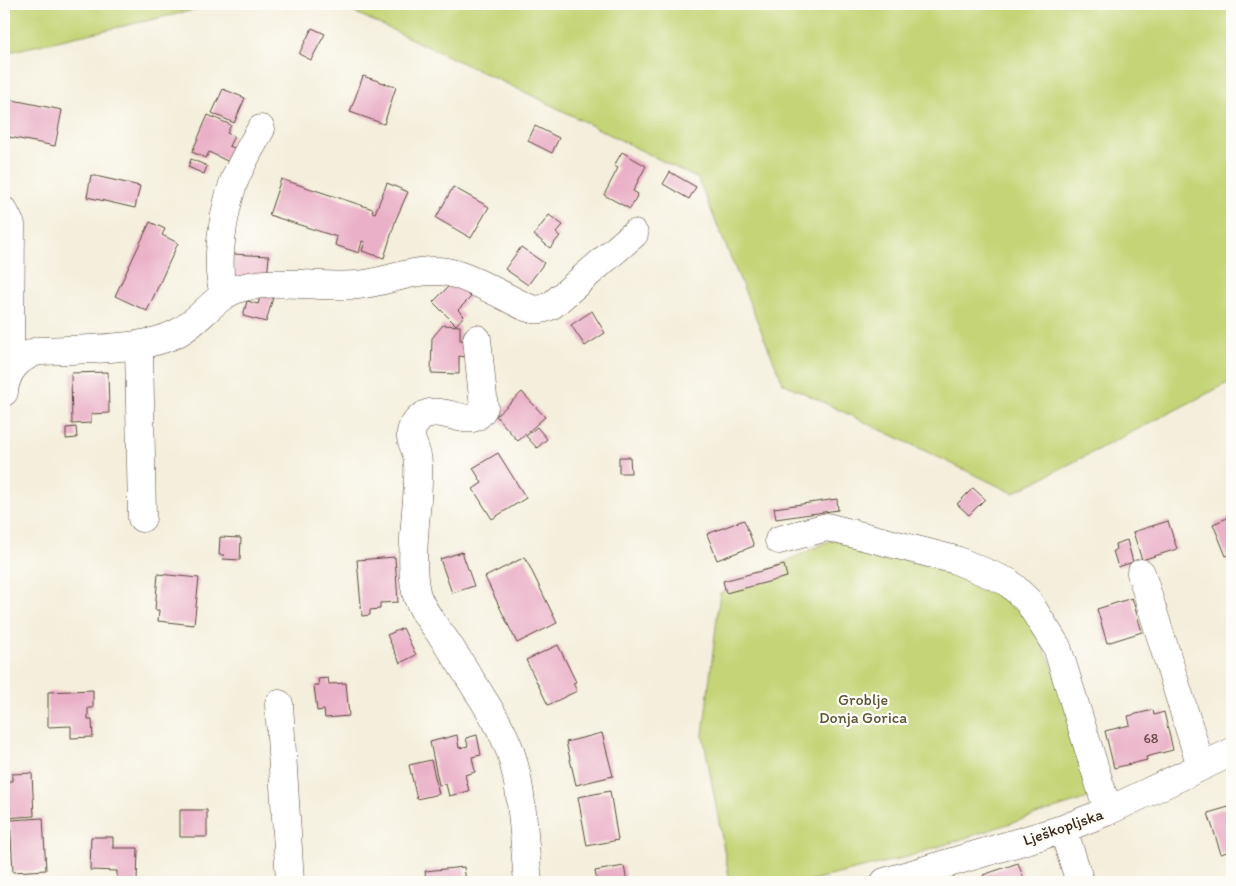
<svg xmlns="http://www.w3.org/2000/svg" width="1236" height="886" font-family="Itim,sans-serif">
<rect width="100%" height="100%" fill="#fdfcf7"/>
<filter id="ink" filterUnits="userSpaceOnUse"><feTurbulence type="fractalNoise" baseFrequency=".02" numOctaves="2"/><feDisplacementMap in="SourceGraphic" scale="10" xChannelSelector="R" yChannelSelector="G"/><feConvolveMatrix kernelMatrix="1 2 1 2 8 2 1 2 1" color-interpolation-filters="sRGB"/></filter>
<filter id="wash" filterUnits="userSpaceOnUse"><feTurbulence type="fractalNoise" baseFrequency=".0096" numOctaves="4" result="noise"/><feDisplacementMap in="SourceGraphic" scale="20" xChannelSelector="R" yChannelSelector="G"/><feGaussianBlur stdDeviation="1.12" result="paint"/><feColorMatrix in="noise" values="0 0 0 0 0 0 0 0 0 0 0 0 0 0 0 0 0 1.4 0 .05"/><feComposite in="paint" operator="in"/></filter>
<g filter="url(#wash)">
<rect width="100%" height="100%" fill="#f4efdc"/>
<path fill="#c4d476" stroke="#807f4a" d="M4,4H221L4,53Z
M337,4H1232V381L1013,493L783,383L698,179L539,99Z
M833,539L990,584L1022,605L1053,667L1094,796L907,857L805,882H730L703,735L720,593Z"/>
<g id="blocks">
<path fill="#eab0c7" d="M312,28L325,34L311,60L299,54Z
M363,76L396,87L384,124L350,112Z
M223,89L245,98L234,123L212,113Z
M8,99L62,110L55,146L4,136V122Z
M208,115L231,125L227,133L234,136L229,146L235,148L229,162L209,152L206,158L192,152Z
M535,126L559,138L552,153L528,141Z
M622,152L646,166L633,191L638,194L630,209L604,195L618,168L614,166Z
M191,159L207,166L204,174L188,167Z
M670,172L696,187L689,199L663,184Z
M91,175L140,186L135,208L87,197Z
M281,179L373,209L372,212L375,213L387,183L408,192L396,219L384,258L362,251L365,242L362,241L359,253L335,245L337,237L269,215Z
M453,187L489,207L471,238L436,218Z
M549,215L563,225L556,233L560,236L550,248L534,235Z
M150,222L165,229L162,235L178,243L147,311L115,296Z
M521,247L544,263L528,285L505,269Z
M232,254L269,256L267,279L231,277Z
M454,281L471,297L458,310L464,316L456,325L433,302Z
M262,290L274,294L266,322L243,316L247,301L258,304Z
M592,311L605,333L585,346L571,325Z
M443,325L460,326V340L467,341L466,357L459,356V374L431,373L432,338Z
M108,372L109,413L91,414V423L72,424L71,373Z
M522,392L545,417L518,441L496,416Z
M76,427L77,438L66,439V428Z
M537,427L547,439L537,448L526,436Z
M498,453L526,498L492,519L473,489L482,483L473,468Z
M619,457H630L631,473H619Z
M973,488L985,499L969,515L957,504Z
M837,499L838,510L776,519L774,508Z
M1232,516V554L1226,556L1213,524Z
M744,520L754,546L717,560L707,534Z
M1168,521L1177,549L1142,560L1133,532Z
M220,537L241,538L240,560L223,559L224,555H219Z
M1127,540L1133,562L1118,567L1113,551L1116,549L1115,544Z
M462,552L474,586L452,593L440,559Z
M395,557L398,602L380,603V609L370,610V615L362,616L357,560Z
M525,557L557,623L517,643L485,577Z
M784,565L787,577L726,593L723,581Z
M158,574L199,578L194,625L158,621L159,610H155Z
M1132,598L1142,632L1107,643L1097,609Z
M403,628L416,655L400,663L387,635Z
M558,645L576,682L573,683L577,691L548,705L526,660Z
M328,678L329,684L346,683L349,716L325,718L324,710L317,711L314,685H319L318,679Z
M93,690V708H88V720H92L93,737L71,738V726L48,727V692Z
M1153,710L1154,715L1164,712L1173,750L1146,757L1147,760L1114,768L1105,731L1130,725L1128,716Z
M602,733L613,776L576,785L566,742Z
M457,735L459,748L468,746L466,738L477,735L481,755L472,757L475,772L465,775L469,791L449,796L446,784L439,785L430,742Z
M431,760L439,794L417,799L409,765Z
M32,773L34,816L4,818V781H12V774Z
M610,791L618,840L587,846L578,797Z
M1232,806V850L1221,854L1208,813Z
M180,810H207V837H180Z
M43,818L46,870L13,872L10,820Z
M91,837H113V848H138L137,882H117V871L90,870Z
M1018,863L1025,882H985L983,875Z
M624,866L627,882H597L595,871Z
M464,867L466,882H426L425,871Z
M272,876L274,882H253Z"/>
</g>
</g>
<g filter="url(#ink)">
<use href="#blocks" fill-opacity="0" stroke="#57483a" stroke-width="1"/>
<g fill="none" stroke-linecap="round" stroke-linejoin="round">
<g stroke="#57483a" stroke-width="29">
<path id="minor" d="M4,211L11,225L10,346L11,352L16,362
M225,295C213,269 224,211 233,184C240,165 251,147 261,129
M477,339L484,407C469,439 435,390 413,427C407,437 415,446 417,456C419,464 418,474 418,482C417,514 409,561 416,592C420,609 435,626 445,640C456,656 466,672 476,688C489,709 502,728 510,751C523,788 524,842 528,882
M139,345L142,518
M4,392C6,370 18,358 38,351C76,349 147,351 179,332C201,320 215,295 240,288C278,278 320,288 358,285C388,282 416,267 447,272C469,276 505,297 526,307C536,311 542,310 552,305L634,234
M779,540L827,527L956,560L1008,582L1028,601L1057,647L1108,811
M1141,573L1201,766
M279,704L290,882
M1063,829L1080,882
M885,882L1063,829L1108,811L1232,752"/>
</g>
<use href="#minor" stroke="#fff" stroke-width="28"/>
</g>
</g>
<g text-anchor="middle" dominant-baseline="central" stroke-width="4.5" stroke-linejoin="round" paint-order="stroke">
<g font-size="14" fill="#674c48">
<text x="1151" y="738">68</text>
</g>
<g font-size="16" fill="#5d5434" stroke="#fdfcf7">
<text x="863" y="699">Groblje<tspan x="863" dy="18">Donja Gorica</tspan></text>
</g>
<g font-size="16" fill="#3b2a1e" stroke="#fdfcf7">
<text transform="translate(1063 827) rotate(-19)">Lješkopljska</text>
</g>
</g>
<rect width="1236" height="886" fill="none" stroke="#fdfcf7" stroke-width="20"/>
</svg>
